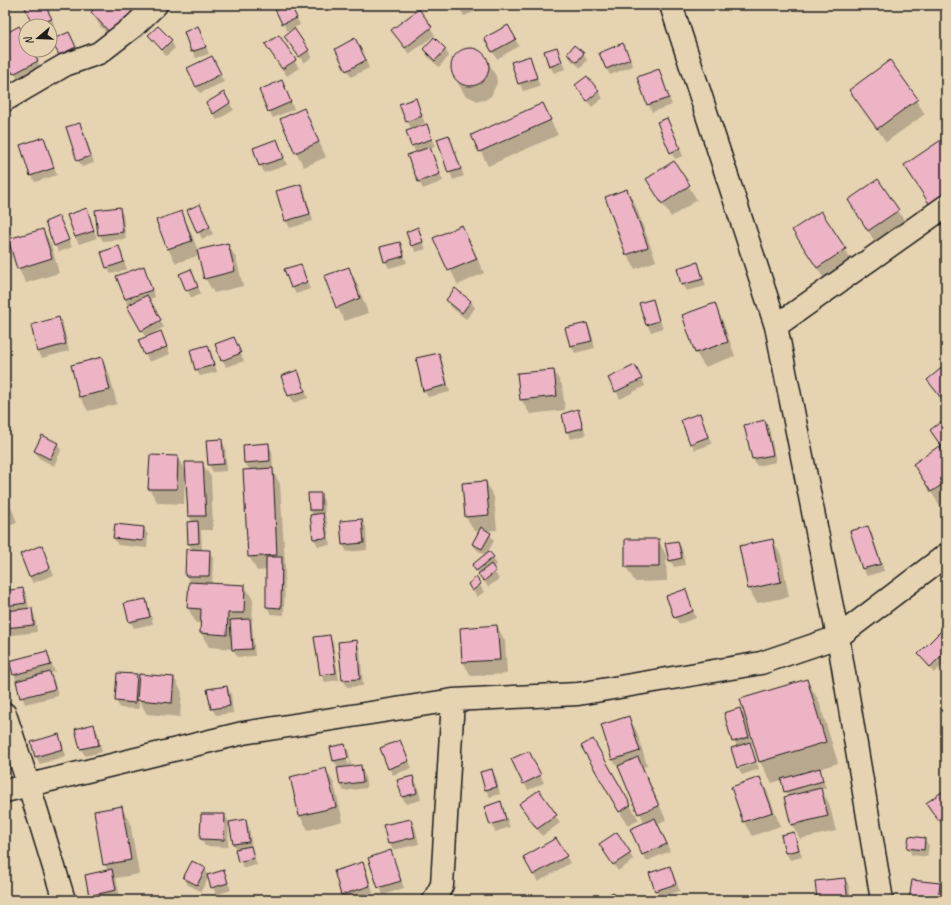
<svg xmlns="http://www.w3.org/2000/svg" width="951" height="905" font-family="Caveat,sans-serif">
<rect width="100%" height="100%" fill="#e6d3b1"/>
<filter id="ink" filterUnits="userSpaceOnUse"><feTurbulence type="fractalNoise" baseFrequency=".025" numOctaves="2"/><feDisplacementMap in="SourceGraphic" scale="8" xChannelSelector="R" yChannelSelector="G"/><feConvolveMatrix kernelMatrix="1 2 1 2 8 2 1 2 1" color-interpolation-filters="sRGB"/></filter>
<g filter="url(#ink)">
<path fill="#0003" fill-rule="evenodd" d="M25,5H46L55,27L50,29V26H34Z
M100,5H125L120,48L100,26L92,12Z
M274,5H291L300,25L287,31Z
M458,5H485L486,7L464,16Z
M419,11L435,35L409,54L397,37Z
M508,26L519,46L497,59L486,39Z
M198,27L209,54L196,58L192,51Z
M5,35L26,39V50H32L45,76L23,88L5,56Z
M150,35L171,41L175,48L166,56Z
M279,36L299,68L287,76L270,51Z
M72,40L79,55L64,61L60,54Z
M289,43L308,50L312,57L304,63Z
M359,46L369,68L351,77L336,50Z
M471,48L484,55L496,76L497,83L491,96L485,100L478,101L465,95L452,73L451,66L453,59L464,49Z
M556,48L565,69L554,73L550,66Z
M445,49L449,56L439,67L428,57L424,50Z
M626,52L633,66L610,75L606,68Z
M583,53L587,60L581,68L572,61L568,54Z
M529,57L540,86L523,91L512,63Z
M890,62L925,114L886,142L851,90Z
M215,64L224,82L200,93L196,86Z
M659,71L672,105L652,112L638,78Z
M587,77L603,98L592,107L576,86Z
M285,88L294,109L273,118L269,111Z
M223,94L234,110L217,120L207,103Z
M415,100L425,123L411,128L407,121Z
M542,104L558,135L488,166L473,136Z
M304,109L326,157L304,167L296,152Z
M667,119L683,156L675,159L671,152Z
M80,124L84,131L94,163L82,167L78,160Z
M426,125L435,146L429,148L443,181L423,189L419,182L416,153L412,145Z
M449,137L464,176L453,180L438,140Z
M43,138L57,175L35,182L31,175Z
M277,140L287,165L264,173L254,148Z
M674,162L697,200L671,217L656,194Z
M301,185L305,192L313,221L290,228L286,221L278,192Z
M627,190L635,204L656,261L635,269L627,254Z
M849,200L898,210L907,225L877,245Z
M119,208L123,215L126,239L103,241L99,234Z
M86,210L97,238L79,244L75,237Z
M188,210L203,213L213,234L202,239Z
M181,212L189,227L198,251L228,244L236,258L243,286L214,293L205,278L200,255L176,263L168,249L157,221Z
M821,212L854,264L826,282L793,230Z
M59,217L72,247L59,252L55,246Z
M462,226L484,273L458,285L435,238Z
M417,228L426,249L416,252L412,245Z
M43,230L51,244L59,273L26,283L18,268Z
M400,243L407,263L389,268L385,261Z
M118,247L127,269L111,274L107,267Z
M698,263L706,286L686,291L682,284Z
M300,265L310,289L296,294L292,287Z
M143,268L155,297L148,300L164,327L150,335L161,332L170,354L149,362L140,340L146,338L128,307L118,276Z
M349,268L357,283L368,313L345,321L337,307Z
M191,270L201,294L191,298L181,274Z
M652,300L663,328L651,332L647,325Z
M447,301H471L475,308L466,319L451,307Z
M714,305L722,319L735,356L705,367L696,353L683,315Z
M59,318L63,325L69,351L42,358L38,351Z
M587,324L591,331L595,348L575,353L571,346Z
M234,338L244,361L226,367L216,345Z
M208,347L212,354L217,372L200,376L196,370Z
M438,354L442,361L450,392L428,397L424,390Z
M101,358L109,373L117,404L88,411L80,397L72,365Z
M946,367V407L928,380Z
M298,371L308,398L293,403L282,377Z
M554,371L562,385L565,410L530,414L521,399Z
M639,373L645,386L620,399L610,378Z
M577,411L581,418L586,435L571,439L567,432Z
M699,414L712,444L695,450L691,443Z
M946,420V454L931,431Z
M765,421L769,428L776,462L757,466L753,459L745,426Z
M221,440L225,447L227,471L213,472L209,465L207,441Z
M57,443L61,450L54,466L39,458L35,451Z
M268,444L272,451L273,468H271L280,484L285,565L284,615L271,614L267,607V570L257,571L249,556L250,470L245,463Z
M177,457L187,474L202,463L211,477L213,530H201L202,551H209L213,558L212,584L245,586L253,600L252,625L255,656L237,657L233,649L209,647L201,633V623H196L188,608L190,581L186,576L193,551L189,544L193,523L189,516L187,477H185L184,504L158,503L149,489Z
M946,459V502L940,506L922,478Z
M486,482L494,497L497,530L485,531L490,534L494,541L488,552L497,564L492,568L499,579L488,587L473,565L485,555L477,550L473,544L480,531H474L466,517L463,484Z
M5,491L17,523L5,527Z
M320,494L324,501L325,517L327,521L330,545L318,546L314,539L313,515L310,510Z
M362,520L366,527L367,550L347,552L343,545L341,522Z
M868,527L872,534L884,571L867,576L863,569L852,532Z
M144,528L148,535L147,548L118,545L114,538Z
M626,540H658L666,555L667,581L635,582L626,567Z
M772,540L781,555L789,597L757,603L749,589L741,547Z
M678,542L682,549L685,565L674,567L670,560Z
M41,546L54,575L33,583L29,576Z
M476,579L484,592L477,597L469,584Z
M23,589L27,596L29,609H31L35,616L37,632L5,636V592Z
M685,590L696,618L679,624L675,617Z
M145,600L149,607L153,624L134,628L130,621Z
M497,626L505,641L507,674L471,676L463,662Z
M329,636L333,643L339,680L325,682L321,675L315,638Z
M946,638V662L934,673L919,655Z
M356,641L360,648L363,686L347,687L343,680L340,643Z
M47,652L55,672L50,673L54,680L58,696L25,704L14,674Z
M117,674L136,675L140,682L174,678L182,692L180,717L147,714L139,701V709L120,708L116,701Z
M807,680L819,701L838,763L819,769L826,788L821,790L829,803L836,831L800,839L792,825L785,798L788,797L782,780L772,783L760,762Z
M227,687L231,694L233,713L216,715L212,709Z
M740,709L744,716L752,744L750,745L757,761L738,767L737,747L725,713Z
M629,718L637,732L647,766L643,767L666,820L657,824L670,851L647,861L643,855L645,824L622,774L613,760Z
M94,726L98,733L102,752L85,756L81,749L76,730Z
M58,736L62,742L66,756L40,764L36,757Z
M592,740L639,820L628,826L582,746Z
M400,741L412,768L393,775L389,768Z
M345,745L349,752L351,765L342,767V769L360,766L364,773L367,788L344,791L340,784L339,769L334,761ZM345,751H347L350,763L348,764Z
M533,759L544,783L528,790L524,783Z
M757,763L759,769L742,775L739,769Z
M326,769L334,784L343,821L308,830L300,816Z
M492,770L496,777L500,794L490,797L486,790Z
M413,777L417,784L421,800L406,804L402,797Z
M760,778L768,793L780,826L752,836L744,822L732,788Z
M946,790V824L943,827L932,810Z
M538,791L560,823L542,836L524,811Z
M501,803L510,827L495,832L485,807Z
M121,807L130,822L139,874L116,878L120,897L107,900H93L86,876L108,871L104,864Z
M225,815L229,822L228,847L205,846L201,839Z
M245,820L249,827L252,849L257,865L243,868L234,844L231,823Z
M411,820L415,827L419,844L393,850L389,843Z
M793,833L797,840L802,857L790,860L786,853L782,836Z
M925,839L929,846L927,857L912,855L908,848Z
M556,840L570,863L538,882L524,858Z
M391,851L404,888L383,895L369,858Z
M605,851L630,854L634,860L618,871Z
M363,863L367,870L373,893L345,900L342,895Z
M670,867L680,891L660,897L656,890Z
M205,869L209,876L223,871L231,890L216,895L209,877L201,891L188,885L184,878Z
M845,879L849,886L851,900H818Z
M939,884L943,891L942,900H911Z"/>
<path fill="#edb4c5" stroke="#1c1c1c" d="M24,5H45L52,19L33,26Z
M98,5H126L134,14L111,34L91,12Z
M273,5H291L297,18L282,24Z
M457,5H470L459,9Z
M419,9L432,27L405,48L391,30Z
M508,25L516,39L492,52L484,38Z
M19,26L26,38V50H32L38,61L13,74L5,58V34Z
M158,26L172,40L162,50L148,35Z
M198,26L206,47L191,52L184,32Z
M294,28L309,50L299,57L284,36Z
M69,32L76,47L59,55L51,40Z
M279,35L296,60L282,69L265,44Z
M434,37L446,49L435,61L423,49Z
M355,38L366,60L346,71L335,49Z
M623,43L630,59L606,69L599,53Z
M574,45L584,53L577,62L567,54Z
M557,47L562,62L549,67L544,51Z
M451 67a19 19 0 1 1 38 0a19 19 0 1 1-38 0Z
M212,56L221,74L196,87L187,68Z
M530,56L537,78L518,84L511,62Z
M890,60L918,99L877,129L849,90Z
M659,69L669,98L647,105L637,77Z
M587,76L599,91L587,101L575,85Z
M282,80L291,102L268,112L259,90Z
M224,92L230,103L213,114L206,103Z
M416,98L422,116L406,122L399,104Z
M543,103L551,120L479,152L471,135Z
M304,108L319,142L295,153L280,119Z
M667,118L680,148L670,153L657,122Z
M80,123L91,156L77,161L66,127Z
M427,124L432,139L411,146L406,131Z
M449,135L461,169L448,173L437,139Z
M44,137L54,168L30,176L20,145Z
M277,139L284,158L259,166L253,148Z
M941,140L946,148V194L930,205L904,165Z
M430,147L440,174L418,182L407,155Z
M674,161L690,185L662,204L646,179Z
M878,179L899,210L868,231L848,200Z
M301,184L310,214L285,221L276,191Z
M627,189L648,247L626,255L605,197Z
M200,204L210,227L197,233L187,210Z
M120,207L123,232L98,235L95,210Z
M87,208L94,231L75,237L67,215Z
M182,211L192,241L167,249L156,220Z
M821,211L846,249L817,268L792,230Z
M59,216L69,240L54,246L45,222Z
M462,225L477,259L448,271L433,238Z
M418,227L423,242L411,246L406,232Z
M43,229L52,258L17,269L8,239Z
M400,242L404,256L384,262L380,247Z
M228,243L235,271L204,279L197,250Z
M119,246L124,262L106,268L101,252Z
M698,262L703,279L681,285L677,268Z
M301,264L307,282L291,288L284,269Z
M144,266L152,290L125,299L116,276Z
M349,267L360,298L336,308L324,276Z
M191,269L198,287L186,291L179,274Z
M455,288L471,301L462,313L446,300Z
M147,295L161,320L141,331L127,306Z
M946,298V309L943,299Z
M653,299L659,321L646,325L639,303Z
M715,303L728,342L695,353L682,315Z
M59,317L66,344L37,352L31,325Z
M587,323L592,341L570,346L565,328Z
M161,331L167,347L144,355L138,340Z
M234,337L241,353L221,361L215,344Z
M208,345L214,365L195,370L190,350Z
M439,353L447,385L423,391L416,358Z
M102,357L110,390L79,397L71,365Z
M635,365L642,379L615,392L608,378Z
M945,365L946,366V404L927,380Z
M298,370L305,391L288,396L281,376Z
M554,370L557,396L520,400L517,373Z
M578,409L583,428L566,432L562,414Z
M700,413L708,437L690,444L681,420Z
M946,418V453L930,430Z
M765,420L773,455L752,459L744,425Z
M42,435L58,443L50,459L34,451Z
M222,439L224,464L208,465L206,440Z
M269,443L270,461L244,463L243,445Z
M939,446L946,457V482L931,492L913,464Z
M150,455L178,456L177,489H148Z
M185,462H203L206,516H188Z
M273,468L277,555L248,557L243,470Z
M486,481L489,515L465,517L462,483Z
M308,493H321V510H309Z
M5,496L10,508L5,510Z
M323,513L327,538L313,539L310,515Z
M362,519L364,543L342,545L340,521Z
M198,521L199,543L188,544L187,522Z
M115,524L144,527L143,541L113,538Z
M868,526L881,564L862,569L850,531Z
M481,527L491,533L482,549L472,544Z
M625,539H659V567H625Z
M773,539L781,582L748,589L739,546Z
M678,541L682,558L669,561L665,543Z
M42,545L50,568L29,577L20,554Z
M186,549L210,550L209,576H185Z
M489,551L494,557L476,571L472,565Z
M266,557H282L281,608L266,607Z
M491,564L496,571L484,581L478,574Z
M476,577L481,584L472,591L468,584Z
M189,582L245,585L244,613H228L227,635L200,633L201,609L187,608Z
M23,588L26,603L5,606V591Z
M686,589L693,611L674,618L666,596Z
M146,599L150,617L129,622L124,603Z
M32,608L34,625L5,628V611Z
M250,619L252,649L232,650L230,620Z
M497,625L500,660L462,662L460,628Z
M941,631L946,636V651L930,667L918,654Z
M330,635L336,673L320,675L314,637Z
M357,640L360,679L342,680L338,642Z
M47,651L51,665L13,675L9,661Z
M50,672L55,689L20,698L16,681Z
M117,673L137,674L135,703L115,701Z
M139,674L174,677L172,703L137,700Z
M807,679L826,742L759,762L740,699Z
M227,686L230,706L211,709L207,689Z
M740,708L749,737L732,742L724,713Z
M629,716L640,751L612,760L601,725Z
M94,724L99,745L80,749L75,729Z
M59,734L63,749L35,757L31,742Z
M593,739L631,805L619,812L581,746Z
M400,740L409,761L388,769L380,748Z
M750,742L756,762L737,768L731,748Z
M345,744L348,758L333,761L330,747Z
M529,751L541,775L523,784L511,759Z
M638,757L659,806L638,814L618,766Z
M361,765L363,782L340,785L337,768Z
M326,768L336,807L299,816L290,777Z
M820,768L823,781L784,792L781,779Z
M492,769L497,787L485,790L480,772Z
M413,776L417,793L402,797L397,780Z
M760,777L773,812L743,822L731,787Z
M821,788L828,816L791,825L784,797Z
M946,789V815L938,820L926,803Z
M539,790L557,815L537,829L519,804Z
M501,801L506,820L490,825L484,807Z
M122,806L131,860L103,865L94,811Z
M201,814H225L224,840L200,839Z
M655,818L667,844L642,855L630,829Z
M246,819L249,842L233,844L229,822Z
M411,819L415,837L388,844L383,825Z
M617,832L631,853L613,865L599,844Z
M794,832L799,850L785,853L781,835Z
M909,836L925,838L924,850L907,848Z
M556,838L567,856L533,875L523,857Z
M251,846L254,858L238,862L235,849Z
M391,850L401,881L378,888L368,858Z
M192,861L206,868L197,885L183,878Z
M363,862L370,886L341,895L334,871Z
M670,866L676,884L655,891L649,873Z
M112,869L116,890L89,896L85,875Z
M224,870L228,883L211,888L207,875Z
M845,878L848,900H817L815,881Z
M912,880L940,883L938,900H909Z
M613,892L618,900H599Z"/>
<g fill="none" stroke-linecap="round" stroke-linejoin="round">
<g stroke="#1c1c1c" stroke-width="25">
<path id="street" d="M5,100L65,65L99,53L134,26L156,5
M776,326L946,206
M5,714L29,786L64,900
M5,791L243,733L453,700L578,694L761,663L838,637L946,555
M434,900L442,885L453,700"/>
</g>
<g stroke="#1c1c1c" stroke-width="25">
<path id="secondary" d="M671,5L776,326L838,637L882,900"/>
</g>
<use href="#street" stroke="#e6d3b1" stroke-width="22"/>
<use href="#secondary" stroke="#e6d3b1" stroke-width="22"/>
</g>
</g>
<rect width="951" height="905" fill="none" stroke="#e6d3b1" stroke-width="20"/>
<rect x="10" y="10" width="931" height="885" fill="none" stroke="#1c1c1c" stroke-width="1.5" filter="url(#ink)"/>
<g transform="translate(38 38) rotate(251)"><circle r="19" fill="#e6d3b1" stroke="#958a75"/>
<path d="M0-3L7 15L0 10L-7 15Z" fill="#1c1c1c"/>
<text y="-6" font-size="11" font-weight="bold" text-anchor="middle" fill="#1c1c1c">N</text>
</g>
</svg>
